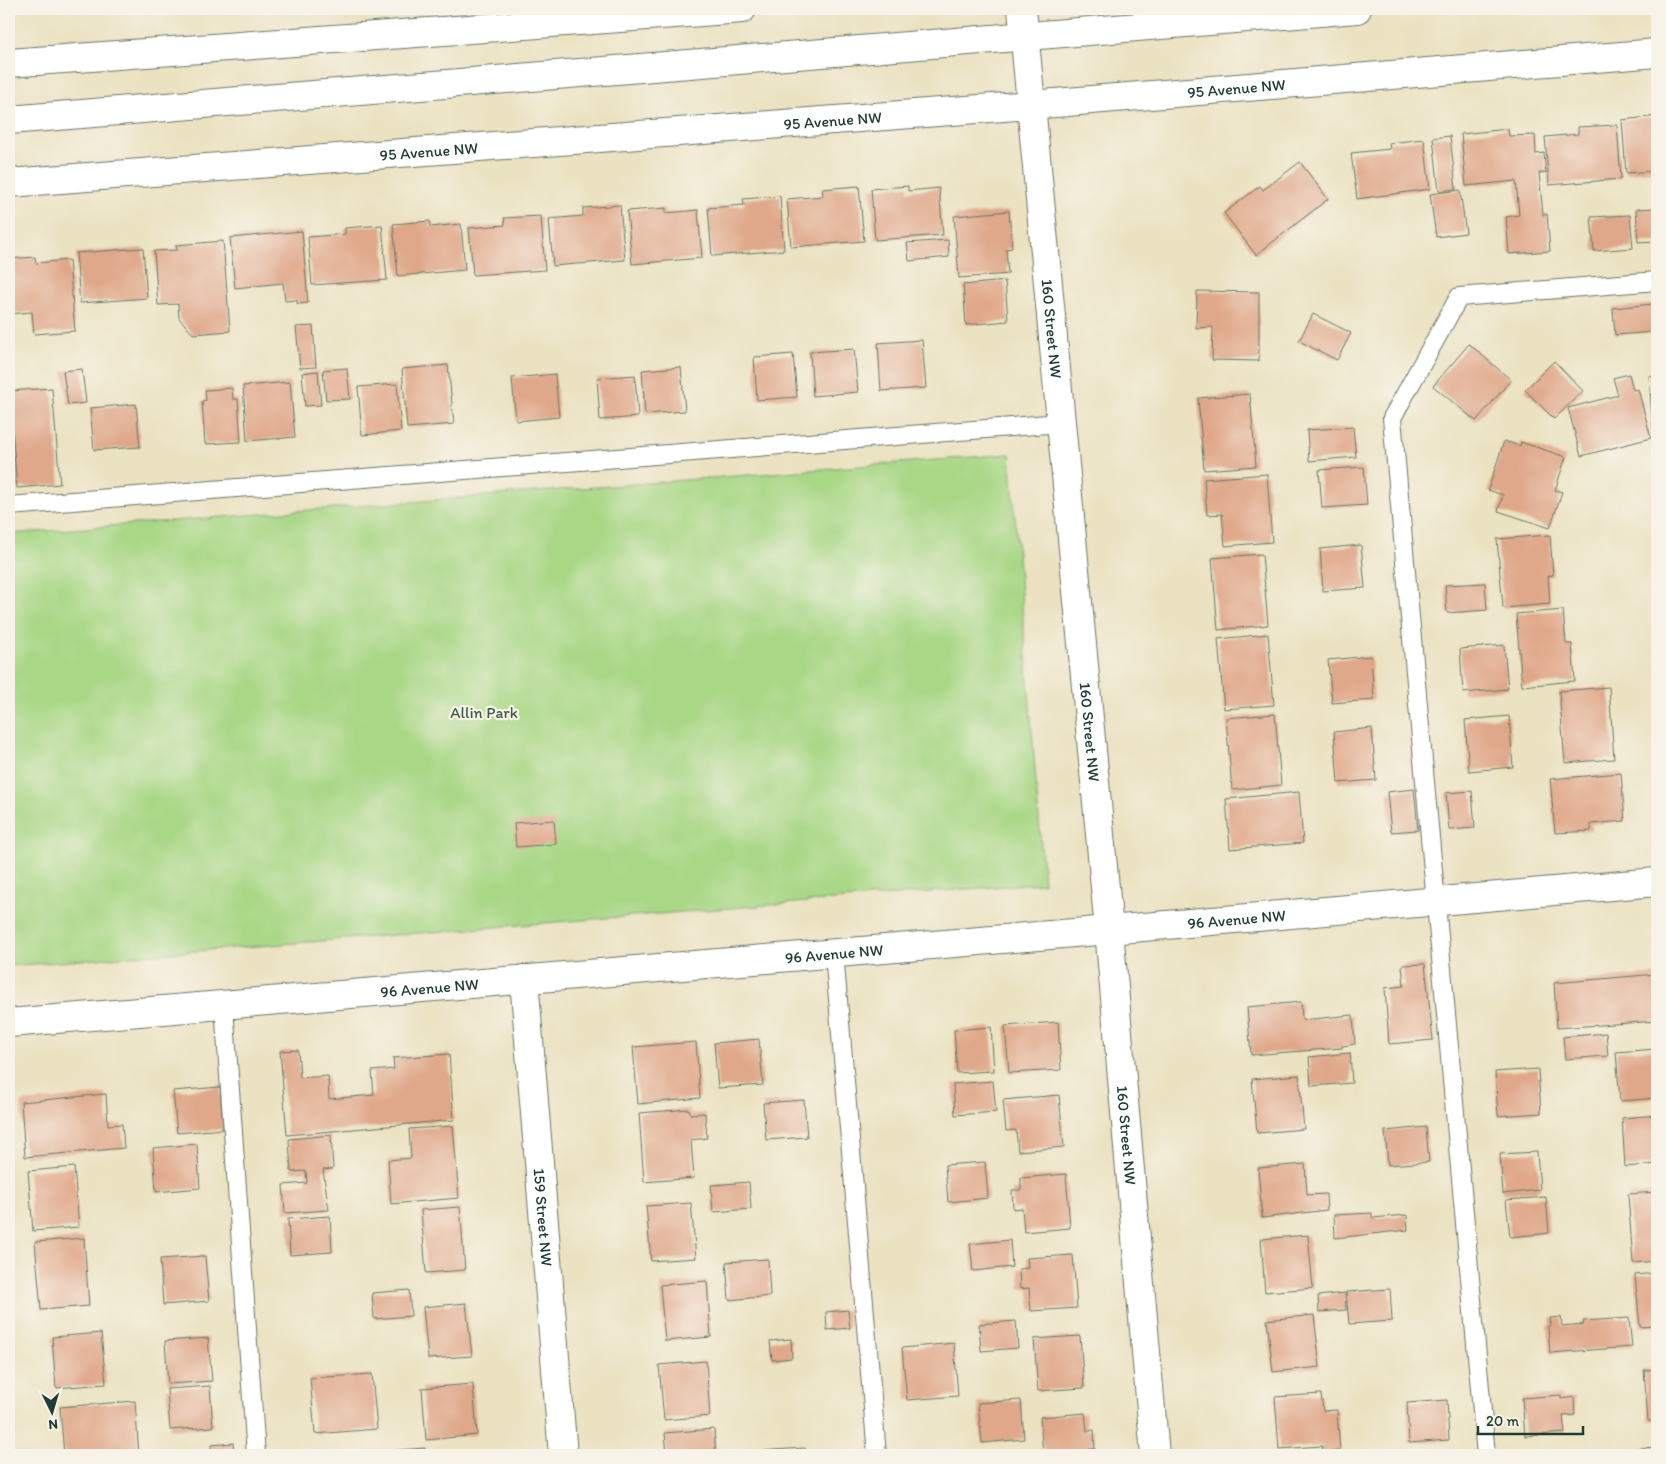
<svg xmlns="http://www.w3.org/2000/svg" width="1666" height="1464" font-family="Itim,sans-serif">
<rect width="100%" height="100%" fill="#f7f3e8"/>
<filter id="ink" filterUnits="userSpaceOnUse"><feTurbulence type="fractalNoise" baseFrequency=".02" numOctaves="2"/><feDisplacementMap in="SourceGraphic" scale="10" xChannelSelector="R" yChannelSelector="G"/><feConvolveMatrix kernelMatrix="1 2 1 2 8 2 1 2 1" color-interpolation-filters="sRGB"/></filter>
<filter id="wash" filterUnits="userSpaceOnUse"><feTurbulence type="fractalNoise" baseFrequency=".0096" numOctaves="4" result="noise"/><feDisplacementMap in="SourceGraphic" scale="20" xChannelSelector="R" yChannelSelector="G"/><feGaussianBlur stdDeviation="1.12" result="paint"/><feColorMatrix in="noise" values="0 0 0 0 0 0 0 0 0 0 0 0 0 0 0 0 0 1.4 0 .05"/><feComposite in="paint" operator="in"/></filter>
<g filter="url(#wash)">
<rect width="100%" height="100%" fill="#ebe2c1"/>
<path fill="#a8d785" stroke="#648a5c" d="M1010,454L1044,883L9,966V534Z"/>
<g id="blocks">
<path fill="#e0a88a" d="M1657,116V171L1626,173L1622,120Z
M1617,125L1621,179L1549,185L1545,137L1578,134V127Z
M1508,129L1509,136L1535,135L1536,154L1544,153L1546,173H1539L1543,215L1547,214L1550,251L1509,254L1506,217L1519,215L1516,181L1466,186L1461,134Z
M1450,136L1456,189L1439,191L1433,138Z
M1424,139L1430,189L1357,199L1351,153L1390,149L1389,143Z
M1300,162L1328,199L1256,255L1224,213L1260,186L1263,190Z
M859,186L864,241L791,247L787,199L823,196L822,189Z
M908,186V191L939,188L943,235L875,240L871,189Z
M1460,190L1466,233L1436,237L1430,194Z
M780,196L784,250L712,256L708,208L744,205L743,199Z
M620,205L625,260L553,266L549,219L583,216V208Z
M666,208V213L698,210L702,258L632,264L627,211Z
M1657,208V241L1638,242L1636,209Z
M1009,211L1012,248L1006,249L1008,274L959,278L954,216Z
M1630,215L1633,248L1594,251L1591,217Z
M541,216L545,270L473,275L469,228L505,225L504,218Z
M430,221V227L461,224L465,270L398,276L393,224Z
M382,225L387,280L312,285L308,237L345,234V228Z
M302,231L308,303L297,304V300L285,301L283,283L235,288L230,238Z
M948,240L949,257L909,261L907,243Z
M223,241L230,331L193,334L179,318L178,304L158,305L154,251L177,250L176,245Z
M143,248L147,298L80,303L76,253Z
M35,257L36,263L69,260L75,331L34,334L32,312L9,314V259Z
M1005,281L1008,321L966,325L963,285Z
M1197,291L1259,292V361L1212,360L1213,327L1196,328Z
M1653,304L1655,332L1615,335L1613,308Z
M1313,314L1351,333L1337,360L1299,341Z
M313,326L316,367L300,368L296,327Z
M922,340L926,388L881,391L878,343Z
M1469,344L1511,380L1476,421L1433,386Z
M854,349L858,392L813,396L810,352Z
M793,354L797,397L757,400L754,357Z
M1554,361L1583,391L1554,419L1525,390Z
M448,365L454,424L407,428L402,369Z
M681,367L685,411L645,414L642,370Z
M347,368L350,399L326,400L323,370Z
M82,369L86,403L68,405L63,371Z
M318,371L321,405L305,406L302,373Z
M555,374L559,417L516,421L512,378Z
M1629,374L1633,390L1638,389L1651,438L1581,456L1568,408L1618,395L1613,378Z
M635,375L638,417L600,420L597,378Z
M1657,375V429H1653L1649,376Z
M290,382L295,437L247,441L243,386Z
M397,384L401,431L362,435L358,387Z
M52,388L60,484L17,488L9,391Z
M232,388L233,399H238L241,442L205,444L202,401L206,400L205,390Z
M1250,394L1256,466L1204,470L1198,398Z
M136,404L140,447L94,450L90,408Z
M1353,427L1356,457L1309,461L1307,430Z
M1504,441L1520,446L1521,442L1566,457L1555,490L1562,492L1550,528L1498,511L1503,495L1488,490Z
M1364,467L1367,505L1322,508L1319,470Z
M9,471L12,491H9Z
M1267,474L1272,542L1225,546L1222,514L1207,515L1204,479Z
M1550,535L1553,575L1548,576L1550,604L1503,608L1497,539Z
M1361,545L1365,588L1323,591L1320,549Z
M1262,554L1268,625L1218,630L1212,558Z
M1485,583L1487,610L1447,613L1445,585Z
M1563,610L1566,644H1572L1575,681L1522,686L1516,614Z
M1268,634L1274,705L1224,709L1218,639Z
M1504,645L1508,689L1463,693L1460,649Z
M1371,656L1374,700L1332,703L1328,660Z
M1609,687L1614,759L1565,763L1559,691Z
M1275,714L1281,785L1232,790L1226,718Z
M1509,716L1513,767L1469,771L1465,720Z
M1372,728L1376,780L1338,783L1334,732Z
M1621,773L1625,821L1591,824V831L1555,833L1550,779Z
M1414,789L1418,830L1391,832L1387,792Z
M1472,791L1475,828L1449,830L1446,793Z
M1299,792L1303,843L1230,849L1226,799Z
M554,820L556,844L516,847L514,823Z
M1425,964L1433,1040L1389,1044L1385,988L1404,986L1402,965Z
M1657,974V1021L1557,1028L1554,983Z
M1301,1002L1302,1020L1353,1015L1355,1044L1342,1046V1048L1251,1055L1247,1007Z
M1058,1022L1061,1070L1009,1073L1005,1026Z
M991,1027L994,1071L957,1073L954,1030Z
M1606,1033L1608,1056L1565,1059L1563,1037Z
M759,1039L763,1085L718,1088L714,1043Z
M696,1042L700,1098L638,1104L633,1047Z
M1657,1049V1098L1620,1101L1616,1052Z
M298,1050L300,1078L328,1076L329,1099L374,1095L372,1071L394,1069L393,1058L449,1054L454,1120L287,1135L280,1051Z
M1350,1053L1352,1083L1311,1086L1309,1057Z
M1538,1069L1541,1113L1498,1116L1495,1072Z
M1299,1075L1304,1129L1257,1133L1252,1079Z
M993,1081L996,1112L955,1115L953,1084Z
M220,1087L223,1129L177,1133L173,1091Z
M106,1094L108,1125L122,1124L124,1148L25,1157L21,1102Z
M1059,1095L1064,1147L1018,1151L1016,1130L1006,1131L1003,1100Z
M804,1100L807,1137L766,1140L763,1103Z
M689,1109L690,1114L705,1113L707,1138L691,1140L694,1178L644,1182L639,1113Z
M1657,1115V1164L1625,1167L1622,1118Z
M453,1126L459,1198L391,1204L388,1160L411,1158L409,1129Z
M1426,1127L1429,1162L1388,1165L1385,1131Z
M331,1135L333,1169L323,1170L329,1210L285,1213L283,1185L307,1183L306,1171L291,1172L289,1139Z
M197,1144L200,1188L156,1192L153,1148Z
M1537,1152L1540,1190L1503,1194L1500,1154Z
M985,1162L988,1198L948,1202L945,1165Z
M1305,1164L1307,1195L1326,1194L1327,1210L1262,1218L1258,1168Z
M74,1167L79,1227L33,1231L28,1171Z
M1066,1174L1070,1228L1024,1232L1022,1208L1013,1209L1012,1190H1021V1178Z
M749,1182L751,1209L713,1212L711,1185Z
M1657,1192V1261L1633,1263L1628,1194Z
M1546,1197L1549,1233L1510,1237L1506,1200Z
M691,1203L696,1258L651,1261L646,1206Z
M460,1207L465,1270L426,1273L421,1210Z
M1372,1213V1218L1407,1215L1408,1230L1335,1238L1334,1215Z
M330,1216L332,1252L290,1255L288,1219Z
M1308,1235L1313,1288L1265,1292L1261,1239Z
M84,1238L89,1306L41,1310L35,1242Z
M1010,1240L1012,1267L973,1271L970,1244Z
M1073,1255L1077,1308L1031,1311L1029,1288L1020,1289L1019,1269L1028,1268L1027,1258Z
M205,1256L209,1301L163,1305L160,1259Z
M768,1259L770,1296L729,1300L726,1262Z
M1657,1273V1326L1640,1327L1635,1275Z
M707,1281L711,1337L665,1341L660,1285Z
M1390,1289L1392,1321L1349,1324L1346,1292Z
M409,1290L411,1316L374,1319L372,1293Z
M1345,1293L1346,1310L1319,1312L1318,1296Z
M466,1303L472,1356L428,1359L423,1307Z
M848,1310L850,1328L827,1330L826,1312Z
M1314,1315L1320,1367L1273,1372L1267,1320Z
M1561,1317L1562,1326L1584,1324L1583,1321L1629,1318L1632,1347L1550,1353L1548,1326L1551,1325L1550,1318Z
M1016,1321L1018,1348L981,1351L979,1324Z
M101,1333L106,1384L56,1388L52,1337Z
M1080,1336L1084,1388L1038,1391L1034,1339Z
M208,1338L212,1381L168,1384L165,1341Z
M791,1339L792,1358L772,1360L770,1341Z
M954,1343L958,1396L907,1400L902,1348Z
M706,1361L710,1416L664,1420L659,1365Z
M1657,1369V1421H1648L1644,1370Z
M372,1374L377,1429L315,1434L310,1378Z
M473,1384L477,1435L426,1440L422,1388Z
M210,1386L213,1427L170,1430L167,1389Z
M1321,1394L1323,1411L1337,1410L1340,1451L1323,1452L1322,1446L1279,1449L1275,1397Z
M1561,1395V1399L1574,1397L1575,1415L1563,1416L1565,1433L1525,1436L1522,1398Z
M1021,1400L1024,1439L982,1443L978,1403Z
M1447,1400L1449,1440L1409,1443L1407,1403Z
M135,1401L139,1455H64L60,1407Z
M1085,1413L1087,1431L1094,1430L1095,1449H1089L1090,1455H1043L1040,1417Z
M714,1429L716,1455H667L665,1433Z
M233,1443L234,1455H211V1445Z
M1657,1447V1455H1640L1639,1448Z
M425,1448L426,1455H383V1451Z
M805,1448L806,1455H760L759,1451Z
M382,1452V1455H365V1453Z"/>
</g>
</g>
<g filter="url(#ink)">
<use href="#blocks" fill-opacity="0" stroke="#667765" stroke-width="1"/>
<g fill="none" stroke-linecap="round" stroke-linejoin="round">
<g stroke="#667765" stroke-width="20">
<path id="service" d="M9,506L1061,423
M834,953L877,1455
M224,1006L256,1455
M1486,1455L1392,418L1459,297L1657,281"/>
</g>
<g stroke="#667765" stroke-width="30">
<g id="minor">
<path id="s1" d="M1022,9L1109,930L1155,1455"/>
<path d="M9,63L742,9"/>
<path id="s2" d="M9,183L1031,105L1657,53"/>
<path id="s3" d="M524,979L563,1455"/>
<path id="s4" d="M9,1023L1109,930L1657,882"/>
</g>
</g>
<g stroke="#667765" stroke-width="30">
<path id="secondary" d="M9,120L1357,9"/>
</g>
<use href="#service" stroke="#fff" stroke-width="18"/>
<use href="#minor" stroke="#fff" stroke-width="28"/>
<use href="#secondary" stroke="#fff" stroke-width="28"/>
</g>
</g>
<g text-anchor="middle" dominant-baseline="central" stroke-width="4.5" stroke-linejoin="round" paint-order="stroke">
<g font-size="16" fill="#1f3d34" stroke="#f7f3e8">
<text stroke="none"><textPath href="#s2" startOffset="1231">95 Avenue NW</textPath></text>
<text stroke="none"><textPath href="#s2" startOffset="826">95 Avenue NW</textPath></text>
<text stroke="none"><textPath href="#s2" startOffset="421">95 Avenue NW</textPath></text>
<text stroke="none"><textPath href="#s1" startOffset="321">160 Street NW</textPath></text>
<text stroke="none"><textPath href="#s1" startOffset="726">160 Street NW</textPath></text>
<text stroke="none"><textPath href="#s4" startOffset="1232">96 Avenue NW</textPath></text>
<text stroke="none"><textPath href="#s4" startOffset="828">96 Avenue NW</textPath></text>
<text stroke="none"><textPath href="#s4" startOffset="422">96 Avenue NW</textPath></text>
<text stroke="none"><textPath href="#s1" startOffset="1131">160 Street NW</textPath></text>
<text stroke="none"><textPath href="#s3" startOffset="239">159 Street NW</textPath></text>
</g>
<g font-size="16" fill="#3a5c44" stroke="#f7f3e8">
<text x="484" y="712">Allin Park</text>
</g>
</g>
<rect width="1666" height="1464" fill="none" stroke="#f7f3e8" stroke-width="30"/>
<g transform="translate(52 1412) rotate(175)" stroke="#f7f3e8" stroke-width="4" paint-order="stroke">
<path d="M0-4L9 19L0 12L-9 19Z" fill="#1f3d34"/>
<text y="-8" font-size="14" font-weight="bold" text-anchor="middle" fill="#1f3d34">N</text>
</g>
<path d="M1478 1426v8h105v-8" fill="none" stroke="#1f3d34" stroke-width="2.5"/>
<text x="1486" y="1426" font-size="15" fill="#1f3d34" stroke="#f7f3e8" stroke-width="4" paint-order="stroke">20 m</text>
</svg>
